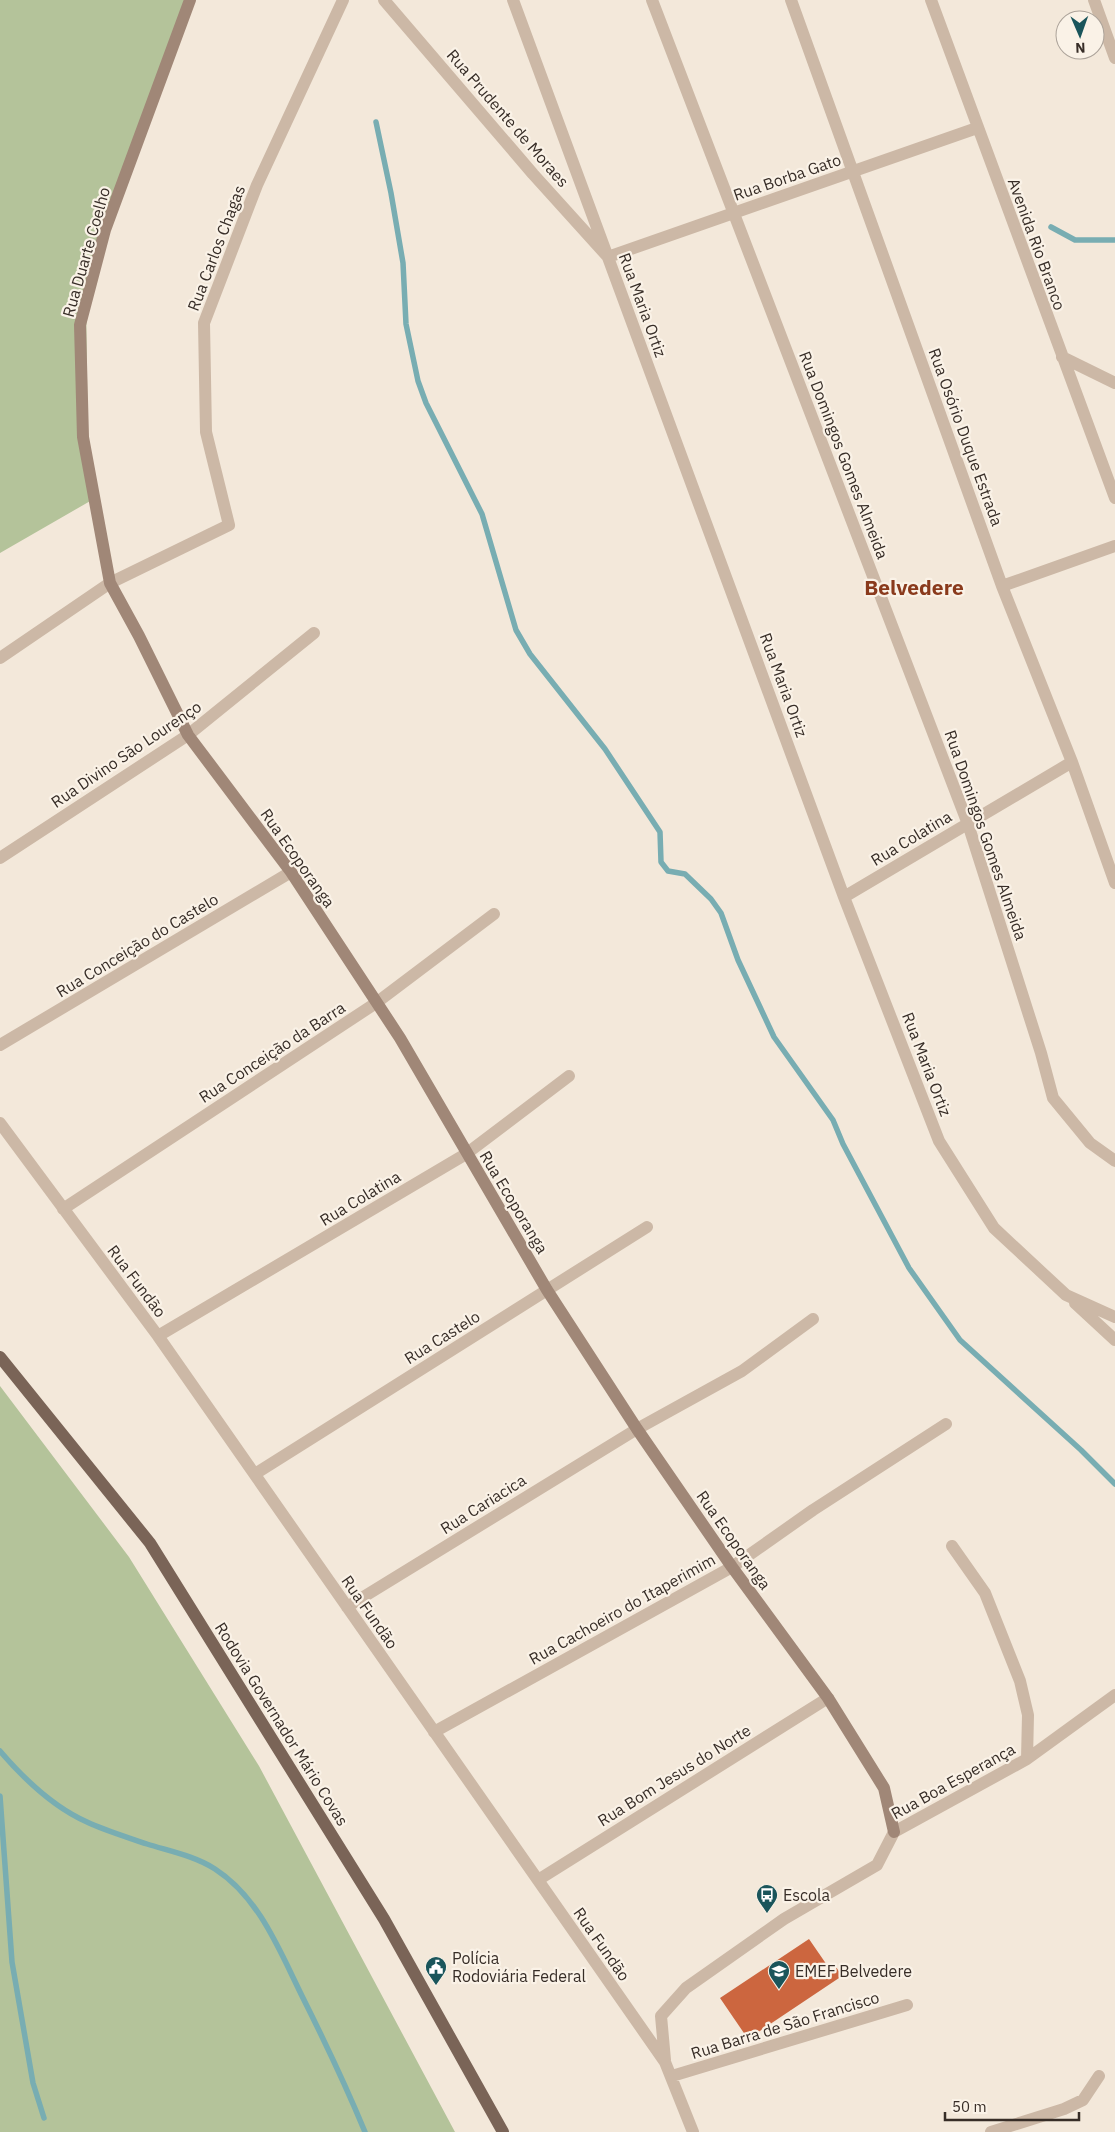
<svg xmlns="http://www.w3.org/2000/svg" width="1115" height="2132" font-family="'IBM Plex Sans',sans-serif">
<rect width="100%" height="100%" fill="#f3e8da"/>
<path fill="#b4c39a" d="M0,0H191L86,291L88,461L92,500L0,553Z
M0,1386L129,1557L259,1766L455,2132H0Z"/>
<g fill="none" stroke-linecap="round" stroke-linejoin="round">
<path stroke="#78adb2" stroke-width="5.5" d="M376,122L391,193L403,263L406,324L418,381L426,403L482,514L516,630L530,654L605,749L660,832L661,862L668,871L685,874L711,899L721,913L738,960L774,1037L833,1120L843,1144L909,1268L960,1340L1081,1450L1115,1484
M1051,227L1075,240H1115
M0,1751C24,1779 53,1807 87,1822C106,1831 127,1837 147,1844C169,1851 195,1856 215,1869C260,1898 280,1952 303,1998C325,2042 346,2086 365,2132
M0,1796L12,1962L33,2083L44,2118"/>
</g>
<path fill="#cc663f" d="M809,1939L829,1968L834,1964L842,1976L748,2039L720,1998Z"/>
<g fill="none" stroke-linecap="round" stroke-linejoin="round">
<path stroke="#ccb8a6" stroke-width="12" d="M384,0L533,174L608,257L977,128
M513,0L844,897L939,1141L994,1228L1066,1295L1115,1317
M652,0L968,824L1041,1053L1053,1098L1090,1143L1115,1161
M791,0L1002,586L1072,762L1115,883
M931,0L1115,498
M1094,0L1115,58
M1062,357L1115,383
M1002,586L1115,546
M0,658L110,583L229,525L206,432L204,323L257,185L343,0
M0,858L188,735L314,633
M844,897L1072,762
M0,1045L291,872
M0,1123L158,1336L665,2062L693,2132
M63,1209L376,1003L494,914
M1075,1303L1115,1340
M158,1336L466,1154L569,1076
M255,1474L647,1227
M952,1546L985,1593L1020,1681L1028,1715L1027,1759
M347,1607L637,1429L742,1371L813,1319
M434,1732L732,1567L813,1510L946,1424
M538,1880L828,1698
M665,2060L661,2016L686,1988L784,1919L877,1865L894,1832L1027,1759L1115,1695
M672,2076L907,2005
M991,2132L1064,2109L1083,2100L1099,2076"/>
<path stroke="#a08777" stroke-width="12" d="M190,0L105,230L80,325L83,437L110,583L139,636L188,735L291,872L400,1038L547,1290L637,1429L732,1567L828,1698L884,1788L894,1832"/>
<path stroke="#7a6457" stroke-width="12" d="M0,1357L150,1543L384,1919L503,2132"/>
</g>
<defs>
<g id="bus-pin" transform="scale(1.125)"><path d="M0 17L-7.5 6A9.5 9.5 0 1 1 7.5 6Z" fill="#1a555b" stroke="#faf2e7"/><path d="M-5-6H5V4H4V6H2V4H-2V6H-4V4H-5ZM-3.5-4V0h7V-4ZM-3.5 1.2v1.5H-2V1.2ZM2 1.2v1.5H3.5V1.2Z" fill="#fff"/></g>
<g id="civic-pin" transform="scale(1.125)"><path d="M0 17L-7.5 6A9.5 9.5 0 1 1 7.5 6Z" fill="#1a555b" stroke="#faf2e7"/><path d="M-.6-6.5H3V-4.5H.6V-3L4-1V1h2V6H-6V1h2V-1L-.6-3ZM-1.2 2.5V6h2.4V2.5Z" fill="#fff"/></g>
<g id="school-pin" transform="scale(1.125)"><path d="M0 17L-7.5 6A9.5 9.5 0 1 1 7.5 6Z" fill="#1a555b" stroke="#faf2e7"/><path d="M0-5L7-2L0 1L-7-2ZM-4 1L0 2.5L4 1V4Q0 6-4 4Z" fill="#fff"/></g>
</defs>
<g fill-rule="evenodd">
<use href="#bus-pin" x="767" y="1895"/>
<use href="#civic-pin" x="436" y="1967"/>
<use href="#school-pin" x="779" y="1971"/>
</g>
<g text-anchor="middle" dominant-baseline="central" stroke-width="4.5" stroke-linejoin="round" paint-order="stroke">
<g font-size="16" fill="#372d27" stroke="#faf2e7">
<text transform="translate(508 118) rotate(49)">Rua Prudente de Moraes</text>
<text transform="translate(787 177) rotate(-19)">Rua Borba Gato</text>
<text transform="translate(1037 244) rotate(70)">Avenida Rio Branco</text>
<text transform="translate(216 248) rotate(-69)">Rua Carlos Chagas</text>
<text transform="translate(86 252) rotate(-74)">Rua Duarte Coelho</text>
<text transform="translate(643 305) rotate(70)">Rua Maria Ortiz</text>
<text transform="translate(966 437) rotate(70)">Rua Osório Duque Estrada</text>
<text transform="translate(844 455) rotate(69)">Rua Domingos Gomes Almeida</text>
<text transform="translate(784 685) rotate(70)">Rua Maria Ortiz</text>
<text transform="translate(126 754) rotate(-34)">Rua Divino São Lourenço</text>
<text transform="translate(986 835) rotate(71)">Rua Domingos Gomes Almeida</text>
<text transform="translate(911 838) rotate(-31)">Rua Colatina</text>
<text transform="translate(298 858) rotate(55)">Rua Ecoporanga</text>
<text transform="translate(137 945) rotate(-31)">Rua Conceição do Castelo</text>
<text transform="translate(272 1052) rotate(-33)">Rua Conceição da Barra</text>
<text transform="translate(927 1064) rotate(69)">Rua Maria Ortiz</text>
<text transform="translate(360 1198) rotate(-31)">Rua Colatina</text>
<text transform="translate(514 1202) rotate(59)">Rua Ecoporanga</text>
<text transform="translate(137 1281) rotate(53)">Rua Fundão</text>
<text transform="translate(442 1337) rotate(-32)">Rua Castelo</text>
<text transform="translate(483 1504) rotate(-32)">Rua Cariacica</text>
<text transform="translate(734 1540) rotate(55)">Rua Ecoporanga</text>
<text transform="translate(622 1609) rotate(-29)">Rua Cachoeiro do Itaperimim</text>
<text transform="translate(370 1612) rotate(55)">Rua Fundão</text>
<text transform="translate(282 1724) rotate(58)">Rodovia Governador Mário Covas</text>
<text transform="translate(674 1775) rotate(-32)">Rua Bom Jesus do Norte</text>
<text transform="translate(953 1781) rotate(-29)">Rua Boa Esperança</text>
<text transform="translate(602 1944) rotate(55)">Rua Fundão</text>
<text transform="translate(785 2025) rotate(-17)">Rua Barra de São Francisco</text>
</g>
<g font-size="16" fill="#372d27" stroke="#faf2e7" text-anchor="start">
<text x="783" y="1895">Escola</text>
<text x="452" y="1958">Polícia<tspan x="452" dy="18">Rodoviária Federal</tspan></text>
<text x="795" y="1971">EMEF Belvedere</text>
</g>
<g font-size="21" font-weight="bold" fill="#8a3a1c" stroke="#faf2e7">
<text x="914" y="587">Belvedere</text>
</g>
</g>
<g transform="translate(1080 35) rotate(178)"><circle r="24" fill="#faf2e7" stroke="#aca39a"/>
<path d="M0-4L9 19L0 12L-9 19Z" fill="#1a555b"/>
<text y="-8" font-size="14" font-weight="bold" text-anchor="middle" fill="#372d27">N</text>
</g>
<path d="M945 2112v8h134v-8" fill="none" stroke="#372d27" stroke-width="2.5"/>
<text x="952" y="2112" font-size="15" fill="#372d27" stroke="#faf2e7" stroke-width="4" paint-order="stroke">50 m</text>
</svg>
